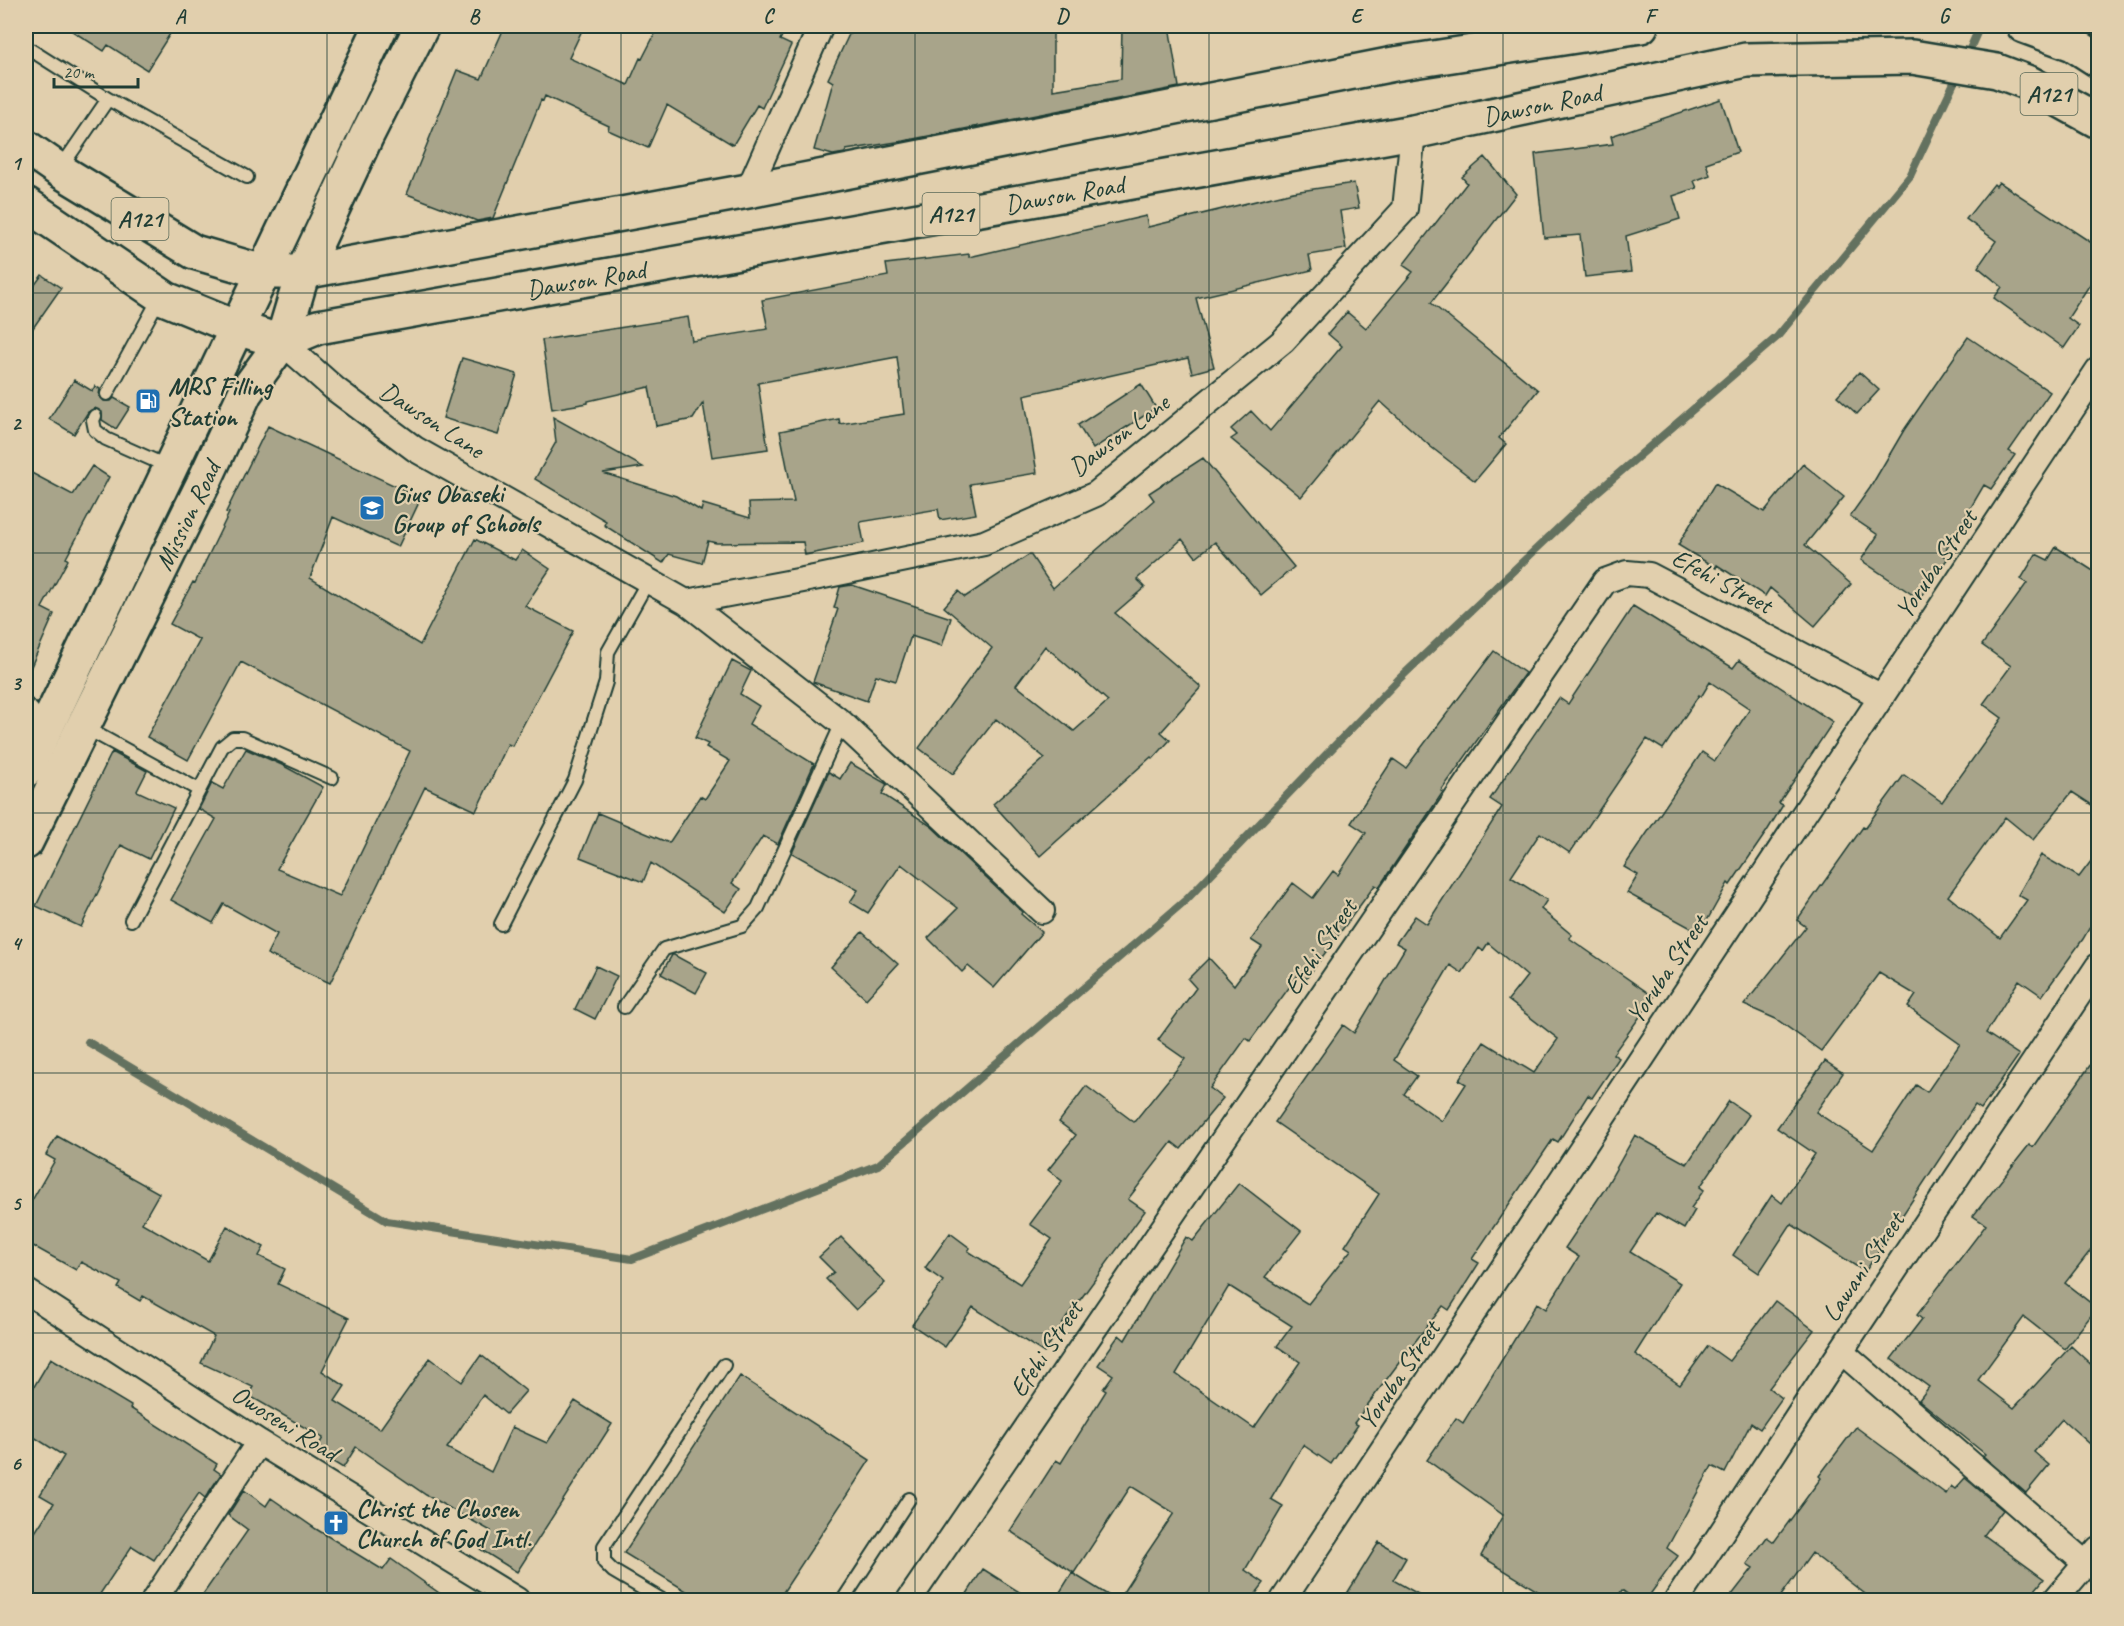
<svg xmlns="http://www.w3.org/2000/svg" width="2124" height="1626" font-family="Caveat,sans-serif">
<rect width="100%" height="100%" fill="#e1cfad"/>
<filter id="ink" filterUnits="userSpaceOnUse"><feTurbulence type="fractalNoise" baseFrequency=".0167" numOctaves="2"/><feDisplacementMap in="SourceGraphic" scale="12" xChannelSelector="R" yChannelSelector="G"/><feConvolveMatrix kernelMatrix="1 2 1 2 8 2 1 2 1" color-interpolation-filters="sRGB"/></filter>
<g filter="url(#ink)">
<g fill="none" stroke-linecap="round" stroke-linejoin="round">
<path stroke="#64715f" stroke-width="8" d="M1966,58L1980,26
M88,1042L387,1221L632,1259L878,1165L1187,899L1398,680L1589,499L1777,337L1910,176L1959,72"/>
</g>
<path fill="#a8a48a" stroke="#1f3d34" stroke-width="1.5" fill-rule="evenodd" d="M64,26H175L147,70L108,45L104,51Z
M505,26H584L569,58L628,85L640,58L642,59L659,26H787L780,40L791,45L762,108L757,105L733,145L667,105L648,148L608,130L609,126L545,96L543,101L541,100L493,218L477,221L407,194L457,70L481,79Z
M853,26H1053V90L1121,79L1122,26H1169L1179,87L903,141L846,150L845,153L833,155L814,150L833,82L828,79Z
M1721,99L1738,152L1706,163L1710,175L1694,181L1697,188L1673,196L1680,219L1626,236L1631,272L1585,277L1580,235L1544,238L1535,154L1613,144L1611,136Z
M1485,157L1516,194L1431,303L1538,390L1499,438L1506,444L1475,481L1431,447L1380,401L1301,497L1231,439L1237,435L1231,429L1251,411L1270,431L1342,346L1328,334L1347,312L1366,328L1413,272L1403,265L1467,183L1462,177Z
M1999,182L2098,247V272L2068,318L2079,326L2064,348L1994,298L2002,287L1978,267L1996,241L1966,219L1994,184L1996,186Z
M1354,183L1359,208L1340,211L1346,249L1309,255L1312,270L1196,298L1214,367L1192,373L1188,358L1024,395L1037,473L970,484L976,514L940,520L938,509L860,522L864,543L805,555L803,542L716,543L708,541L702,563L669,554L663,563L604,525L606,521L535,479L556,442L553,417L643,467L603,473L676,496L701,511L703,504L750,518L749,503L794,502L780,431L839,419L840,424L904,414L897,357L758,383L768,449L712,457L703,403L693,419L656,426L649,387L588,401V403L552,409L542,340L688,317L692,341L768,329L762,300L888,276L886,264L969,254V257L1146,216L1148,227L1293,192Z
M42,275L61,288L26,338V279L34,286Z
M1968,337L2050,392L2009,451L2015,455L1991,489L1984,485L1943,555L1948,558L1919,599L1861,560L1878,535L1850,516L1870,488L1904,430Z
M462,358L517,374L498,435L443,418Z
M1859,372L1879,390L1857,414L1837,396Z
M74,380L92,391L95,386L100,389L99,395L104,401H111L114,398L130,407L116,429L102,420V412L95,408L88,412L74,434L49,419Z
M1141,384L1156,408L1093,449L1078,425Z
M268,426L421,498L398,547L333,517L310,578L420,645L475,539L515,560L522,550L550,569L525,606L573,631L512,746L508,744L476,811L425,787L330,983L267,954L277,934L224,904L213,923L171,900L216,819L199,809L212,783L223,789L246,749L282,765L323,787L277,869L340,896L410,751L241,662L188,760L147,737L200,640L170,624L193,582L195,583L229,513L226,512Z
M1203,458L1294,567L1261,595L1215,542L1196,557L1182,539L1137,579L1145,587L1115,613L1201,687L1161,732L1170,740L1153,759L1151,757L1040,856L993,804L1045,758L996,719L953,774L919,748L992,648L944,607L958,591L965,597L1030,554L1053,588L1154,500L1149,493ZM1045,646L1108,701L1074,731L1016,685Z
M1803,464L1844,497L1805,545L1851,584L1815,626L1770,588L1765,596L1717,565L1716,568L1678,545L1715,483L1764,512Z
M92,466L109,477L66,558L68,560L42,608L54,614L26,678V470L73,495Z
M2056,547L2098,574V809L2072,792L2033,840L2005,817L1948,896L2000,938L2027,900L2018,895L2041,855L2079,877L2098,852V913L2083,939L2042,996L2019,980L1986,1033L2019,1055L1981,1109L1975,1105L1865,1272L1791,1224L1759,1273L1733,1255L1772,1195L1782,1203L1815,1154L1777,1128L1825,1061L1843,1073L1816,1112L1873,1150L1916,1085L1927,1092L1960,1044L1908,1007L1916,995L1879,973L1821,1051L1776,1019L1744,1005L1806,927L1797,920L1863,827L1865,828L1904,775L1942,802L2002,718L1983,704L2011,666L1982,645L2027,583L2021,579L2036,554L2048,560Z
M852,585L951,618L942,646L911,636L896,681L876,675L867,701L813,682L838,609L834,608L840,587Z
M1633,606L1733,668L1739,660L1833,722L1779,803L1783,805L1767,831L1730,885L1728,883L1700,933L1627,893L1638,875L1624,867L1702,752L1715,761L1750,709L1710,682L1701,697L1699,695L1663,749L1647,739L1570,853L1540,833L1511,877L1547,900L1541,909L1572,935L1569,938L1654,997L1613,1054L1619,1058L1592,1098L1588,1095L1558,1142L1553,1139L1472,1259L1479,1263L1449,1310L1443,1306L1410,1348L1354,1423L1358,1425L1331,1464L1303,1445L1271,1499L1283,1506L1245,1570L1264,1583L1251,1600H1118L1142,1563L1141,1562L1174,1513L1131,1486L1074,1573L1010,1531L1056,1460L1061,1463L1106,1391L1103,1389L1113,1375L1098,1365L1119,1335L1125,1340L1186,1237L1193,1241L1239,1183L1301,1231L1265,1277L1308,1304L1351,1250L1345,1246L1379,1194L1275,1122L1343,1025L1354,1033L1405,948L1396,943L1415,916L1427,924L1502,807L1490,799L1559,698L1568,704ZM1488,943L1527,976L1508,1000L1558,1039L1534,1073L1484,1042L1459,1080L1466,1084L1442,1121L1404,1094L1417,1076L1394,1060L1450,965L1462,973L1479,948L1483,951ZM1229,1286L1292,1326L1277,1346L1300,1362L1254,1428L1176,1374Z
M1494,651L1525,673L1441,791L1443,792L1379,887L1375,885L1306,979L1299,974L1250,1041L1246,1038L1210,1088L1223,1098L1181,1149L1172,1142L1128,1199L1145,1211L1077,1304L1076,1303L1044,1353L973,1307L945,1347L912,1325L943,1281L925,1268L950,1233L970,1248L968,1251L1020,1284L1052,1239L1030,1224L1062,1181L1048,1170L1076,1135L1059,1122L1086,1086L1134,1122L1185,1059L1158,1040L1196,988L1188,979L1209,958L1234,985L1262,947L1251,940L1293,883L1313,898L1333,871L1338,875L1366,833L1351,823L1393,759L1406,768Z
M732,661L751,671L740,694L759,706L749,724L814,764L778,844L763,836L732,883L741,889L725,912L651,863L643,882L580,857L598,813L669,843L700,796L705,799L730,761L706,747L708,744L695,738Z
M112,752L147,771L137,791L174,808L149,859L121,845L81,927L36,906Z
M850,763L885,783L887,785L882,794L931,826L1022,912L1021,914L1042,932L994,988L968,966L962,972L928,938L958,908L901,864L868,913L850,902L858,890L792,853L829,772L840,779Z
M862,932L898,964L866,999L831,967Z
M672,955H674L707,973L696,993L661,974Z
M596,966L617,976L595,1019L575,1009Z
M2098,1054V1241L2065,1283L2097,1308L2065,1349L2024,1317L1978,1380L2014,1408L2071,1346L2098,1371V1451L2062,1419L2034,1452L2049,1465L2026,1493L1983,1456L1985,1454L1919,1400L1929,1387L1891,1359L1922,1319L1917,1315L1986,1225L1973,1216L2029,1145L2033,1147Z
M1729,1101L1749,1115L1700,1187L1704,1190L1691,1208L1695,1210L1684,1229L1656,1213L1630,1252L1680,1283L1635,1354L1680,1385L1708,1346L1729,1361L1775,1301L1814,1330L1769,1388L1782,1398L1760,1429L1751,1423L1725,1473L1712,1466L1667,1548L1678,1556L1646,1600H1636L1622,1590L1615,1600H1552L1481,1556L1503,1515L1427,1460L1456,1418L1463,1423L1537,1303L1546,1309L1579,1257L1565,1248L1604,1190L1635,1135L1687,1164Z
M57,1136L159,1193L142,1223L208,1261L227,1226L264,1247L259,1256L285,1269L278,1284L349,1318L322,1371L345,1386L335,1401L380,1429L430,1358L462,1382L481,1355L526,1391L506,1414L483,1395L447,1448L491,1472L512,1427L547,1443L575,1401L612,1424L517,1572L480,1549L491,1531L426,1495L356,1447L343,1468L315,1451L323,1438L248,1395L253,1387L201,1363L214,1336L143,1296L140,1301L118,1288L121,1283L81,1262L76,1270L26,1242V1211L55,1160L46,1155Z
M841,1237L885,1283L856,1310L826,1279L834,1272L819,1257Z
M51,1358L131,1406L130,1408L217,1464L214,1469L221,1474L205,1498L199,1493L154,1560L132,1546L96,1600H26V1546L54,1503L40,1495L64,1456L26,1432V1400Z
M740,1376L870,1460L778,1600H701L624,1553Z
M1856,1427L1946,1494L1951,1486L1955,1489L1965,1478L2003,1510L1984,1535L2044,1579L2027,1600H1873L1812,1553L1778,1600H1728L1753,1568L1747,1564L1767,1537L1774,1542L1821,1478L1819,1476Z
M244,1490L266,1506L271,1498L316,1529L383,1570L391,1559L449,1600H199L248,1530L228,1515Z
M1379,1542L1406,1558L1393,1580L1429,1600H1343Z
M983,1569L1032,1600H963Z
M1072,1573L1116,1600H1055Z"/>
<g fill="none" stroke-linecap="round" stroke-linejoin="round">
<g stroke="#1f3d34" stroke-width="16">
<path id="lane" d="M26,47L108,99L247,177
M60,169L108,99
M107,394L160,297
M95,416L93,420L95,430L106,439L169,467
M26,704L32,709L43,726
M84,727L199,790
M131,920L222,747L233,738H242L332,778
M501,924L575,780L606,682L608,652L648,581
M624,1007L664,949L742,926L758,908L842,723
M662,1600L613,1571L604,1562V1546L724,1365
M843,1600L909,1499"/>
</g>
<g stroke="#1f3d34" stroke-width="28">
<path id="street" d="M748,191L821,26
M282,342L335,389L415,449L686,602L819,577L984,543L1096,494L1283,341L1405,209L1413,132
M686,602L842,723L1042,911
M26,1291L259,1442L517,1600
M1841,1351L2085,1563
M154,1600L259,1442
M909,1600L1605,581L1627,573L1649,575L1882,697
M1283,1600L2098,370
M1677,1600L1841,1351L2098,966
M2055,1600L2098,1549"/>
</g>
<g stroke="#1f3d34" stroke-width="38">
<g id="secondary">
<path d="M26,770L381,26"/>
<path id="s1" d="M26,842L203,484L245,393L282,342L303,272L366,137L422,26"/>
</g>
</g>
<g stroke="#1f3d34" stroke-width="38">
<g id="highway">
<path d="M2024,26L2073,44L2098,60"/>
<path d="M26,147L59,170L194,252L263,272H303L748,191L1394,64L1641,26"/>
<path id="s2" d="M26,204L166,299L237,328L282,342L318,327L1413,132L1746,60L1912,57L1997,71L2029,83L2098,121"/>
</g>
</g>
<use href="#lane" stroke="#e1cfad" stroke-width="12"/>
<use href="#street" stroke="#e1cfad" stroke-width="24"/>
<use href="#secondary" stroke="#e1cfad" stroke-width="33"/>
<use href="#highway" stroke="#e1cfad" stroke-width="33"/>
</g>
</g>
<path fill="none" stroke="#1f3d34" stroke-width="1.5" stroke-opacity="0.55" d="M327,26V1600M621,26V1600M915,26V1600M1209,26V1600M1503,26V1600M1797,26V1600M26,293H2098M26,553H2098M26,813H2098M26,1073H2098M26,1333H2098"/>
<defs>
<g id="fuel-square" transform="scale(1.35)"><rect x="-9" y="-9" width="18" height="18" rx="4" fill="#1f6fb2" stroke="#e1cfad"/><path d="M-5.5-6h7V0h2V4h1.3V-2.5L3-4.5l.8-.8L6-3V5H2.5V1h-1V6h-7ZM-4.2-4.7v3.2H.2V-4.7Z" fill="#fff"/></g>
<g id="school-square" transform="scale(1.35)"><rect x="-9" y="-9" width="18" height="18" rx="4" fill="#1f6fb2" stroke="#e1cfad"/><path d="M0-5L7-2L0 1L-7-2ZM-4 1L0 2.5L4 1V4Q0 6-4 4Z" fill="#fff"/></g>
<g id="church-square" transform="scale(1.35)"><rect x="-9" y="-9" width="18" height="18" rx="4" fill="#1f6fb2" stroke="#e1cfad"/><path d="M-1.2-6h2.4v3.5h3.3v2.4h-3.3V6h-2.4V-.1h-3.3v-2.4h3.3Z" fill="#fff"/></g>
</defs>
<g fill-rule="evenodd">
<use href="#fuel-square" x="148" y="401"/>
<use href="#school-square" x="372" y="508"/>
<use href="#church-square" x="336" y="1523"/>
</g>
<g text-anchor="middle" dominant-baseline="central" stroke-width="4.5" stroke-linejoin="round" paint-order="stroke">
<g fill="#e1cfad" stroke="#596958" stroke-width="1.5">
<rect x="2020.5" y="73" width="57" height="42" rx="4.5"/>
<rect x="922.5" y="193" width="57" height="42" rx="4.5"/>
<rect x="111.5" y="198" width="57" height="42" rx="4.5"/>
</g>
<g font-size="24" font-weight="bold" fill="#1f3d34">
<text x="2049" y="94">A121</text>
<text x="951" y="214">A121</text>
<text x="140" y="219">A121</text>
</g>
<g font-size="26" fill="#1f3d34" stroke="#e1cfad">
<text stroke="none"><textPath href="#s2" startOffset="1576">Dawson Road</textPath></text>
<text stroke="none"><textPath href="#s2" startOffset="1090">Dawson Road</textPath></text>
<text stroke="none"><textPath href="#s2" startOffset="604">Dawson Road</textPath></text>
<text transform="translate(432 420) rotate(33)">Dawson Lane</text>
<text transform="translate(1119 435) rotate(-37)">Dawson Lane</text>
<text stroke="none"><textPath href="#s1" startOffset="364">Mission Road</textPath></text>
<text transform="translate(1936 564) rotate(-56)">Yoruba Street</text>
<text transform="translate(1722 581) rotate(28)">Efehi Street</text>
<text transform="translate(1320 947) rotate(-56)">Efehi Street</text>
<text transform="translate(1667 969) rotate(-56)">Yoruba Street</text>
<text transform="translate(1863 1267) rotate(-56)">Lawani Street</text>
<text transform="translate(1046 1349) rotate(-56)">Efehi Street</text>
<text transform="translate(1399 1375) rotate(-56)">Yoruba Street</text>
<text transform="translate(285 1423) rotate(32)">Owoseni Road</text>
</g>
<g font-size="26" font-weight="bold" fill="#1f3d34" stroke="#e1cfad" text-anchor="start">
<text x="168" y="386">MRS Filling<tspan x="168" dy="30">Station</tspan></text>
<text x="392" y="493">Gius Obaseki<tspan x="392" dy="30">Group of Schools</tspan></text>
<text x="356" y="1508">Christ the Chosen<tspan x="356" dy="30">Church of God Intl.</tspan></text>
</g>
</g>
<rect width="2124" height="1626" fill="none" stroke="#e1cfad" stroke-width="66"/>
<path d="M54 78v9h84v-9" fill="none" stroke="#1f3d34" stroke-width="3"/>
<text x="63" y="78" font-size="18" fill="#1f3d34" stroke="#e1cfad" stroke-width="4.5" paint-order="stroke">20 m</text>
<rect x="33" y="33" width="2058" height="1560" fill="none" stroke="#1f3d34" stroke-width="2"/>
<g font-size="20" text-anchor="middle" font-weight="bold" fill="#1f3d34">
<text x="180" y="23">A</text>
<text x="474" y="23">B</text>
<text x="768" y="23">C</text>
<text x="1062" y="23">D</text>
<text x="1356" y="23">E</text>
<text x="1650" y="23">F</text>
<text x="1944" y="23">G</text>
<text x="16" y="170">1</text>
<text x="16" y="430">2</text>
<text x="16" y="690">3</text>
<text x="16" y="950">4</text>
<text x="16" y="1210">5</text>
<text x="16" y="1470">6</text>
</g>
</svg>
